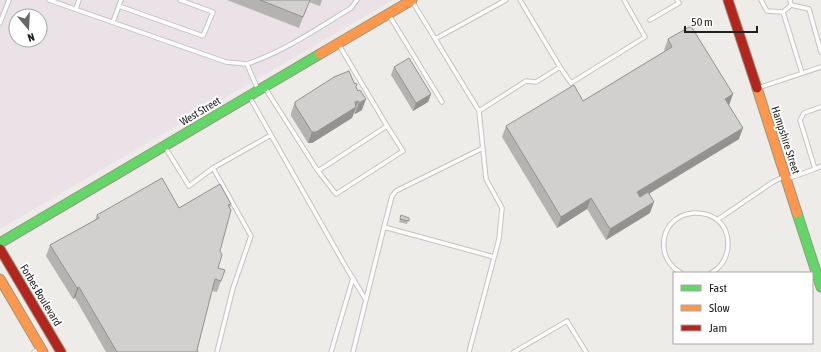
<svg xmlns="http://www.w3.org/2000/svg" width="821" height="352" font-family="'Asap Condensed',sans-serif">
<rect width="100%" height="100%" fill="#eeece9"/>
<path fill="#ebe2e8" fill-rule="evenodd" d="M0,0H393L0,229ZM16,16H40V40H16Z"/>
<g fill="none" stroke-linecap="round" stroke-linejoin="round">
<g stroke="#c4c3c1" stroke-width="5.5">
<path id="lane" d="M49,0L226,62L247,64L258,90
M520,0L560,67
M761,0L767,11L783,12
M790,0L791,5L783,12L802,73
M412,1L479,111L526,81L536,82L560,67L571,83L645,37L624,0
M791,5L809,9L821,52
M119,6L203,36L213,12L180,0
M76,9L79,0
M389,15L442,102
M650,20L679,3L677,0
M113,22L121,0
M0,23L9,0
M435,39L506,0
M247,64C285,51 318,28 351,8L357,0
M265,88L318,171L387,126L339,45
M758,88L821,67
M249,96L347,269L366,300
M165,147L189,186L213,168
M815,169L821,166
M318,171L336,194L403,151L387,126
M787,179L815,169L800,120L804,113L821,107
M717,220L773,182L783,177
M384,227L392,196L396,191L483,148
M681,273C672,268 665,259 664,249C659,204 727,200 728,243C728,256 722,267 711,273
M34,352L40,348
M217,352L233,288L251,236L213,168L271,135
M331,352L353,278
M353,352L384,227L494,257
M469,352L499,239L502,208L486,179L479,111
M514,352L567,321L586,352"/>
</g>
<g stroke="#989781" stroke-width="11">
<path id="fast" d="M797,213L821,287
M0,243L320,54"/>
</g>
<g stroke="#989781" stroke-width="11">
<path id="slow" d="M320,54L412,0
M757,88L797,213
M0,279L43,352"/>
</g>
<g stroke="#989781" stroke-width="11">
<path id="jam" d="M728,0L757,88
M0,249L61,352"/>
</g>
<use href="#lane" stroke="#fcfcfc" stroke-width="3.5"/>
<use href="#fast" stroke="#63d668" stroke-width="9"/>
<use href="#slow" stroke="#ff974d" stroke-width="9"/>
<use href="#jam" stroke="#b3261e" stroke-width="9"/>
</g>
<path fill="#b5b3b1" d="M227,0H322L320,6L309,2L299,28Z
M668,39L733,94L729,105L739,139L649,194L650,213L606,240L587,209L557,228L502,137L506,126L583,101L665,51L664,50Z
M394,67L431,94L428,102L413,111L391,75Z
M356,87L362,110L355,114L354,113L352,118L312,143H308L291,116V113L295,102Z
M231,204L230,208L220,251L218,268L221,281L217,292L212,291L197,350L198,352H106L75,298L73,299L46,256L50,245L95,220L97,215Z
M401,215L409,218L407,224L399,222Z"/>
<path fill="#939290" d="M431,94L428,102L413,111L416,103Z
M733,94L729,105L721,110L725,99Z
M366,99L362,110L355,114L359,103Z
M358,101L355,108L356,107L352,118L312,143H308L312,132Z
M743,128L739,139L633,203L637,192Z
M591,198L587,209L557,228L561,217Z
M654,202L650,213L606,240L610,229Z
M79,287L75,298L73,299L77,288Z"/>
<path fill="#d2d0ce" stroke="#939290" d="M260,0H310L303,17Z
M691,26L733,94L725,99L743,128L637,192L640,197L648,192L654,202L610,229L591,198L561,217L506,126L574,85L583,101L672,47L668,39Z
M409,58L431,94L416,103L394,67Z
M349,71L354,83L357,84L356,87L358,91L360,90L366,99L359,103L358,101L355,102L356,107L316,132H312L295,105V102L334,77Z
M162,178L179,208L220,184L231,204L228,205L231,210L220,251L222,255L218,268L225,270L221,281L215,279L197,350L198,352H117L79,287L77,288L50,245L99,218L97,215Z
M401,215L409,218V221L400,219Z"/>
<g text-anchor="middle" dominant-baseline="central" stroke-width="4" stroke-linejoin="round" paint-order="stroke">
<g font-size="11" fill="#202020" stroke="#fff">
<text transform="translate(200 111) rotate(-31)">West Street</text>
<text transform="translate(786 140) rotate(72)">Hampshire Street</text>
<text transform="translate(41 295) rotate(59)">Forbes Boulevard</text>
</g>
</g>
<rect x="673" y="272" width="140" height="72" fill="#ffffff" stroke="#a6a6a6"/>
<rect x="681" y="285" width="20" height="6" fill="#63d668" stroke="#a6a6a6"/>
<text x="709" y="292" font-size="12" fill="#202020">Fast</text>
<rect x="681" y="305" width="20" height="6" fill="#ff974d" stroke="#a6a6a6"/>
<text x="709" y="312" font-size="12" fill="#202020">Slow</text>
<rect x="681" y="325" width="20" height="6" fill="#b3261e" stroke="#a6a6a6"/>
<text x="709" y="332" font-size="12" fill="#202020">Jam</text>
<g transform="translate(28 28) rotate(162)"><circle r="19" fill="#ffffff" stroke="#a6a6a6"/>
<path d="M0-3L7 15L0 10L-7 15Z" fill="#686766"/>
<text y="-6" font-size="11" font-weight="bold" text-anchor="middle" fill="#202020">N</text>
</g>
<path d="M685 26v6h72v-6" fill="none" stroke="#202020" stroke-width="2"/>
<text x="691" y="26" font-size="12" fill="#202020" stroke="#ffffff" stroke-width="3" paint-order="stroke">50 m</text>
</svg>
